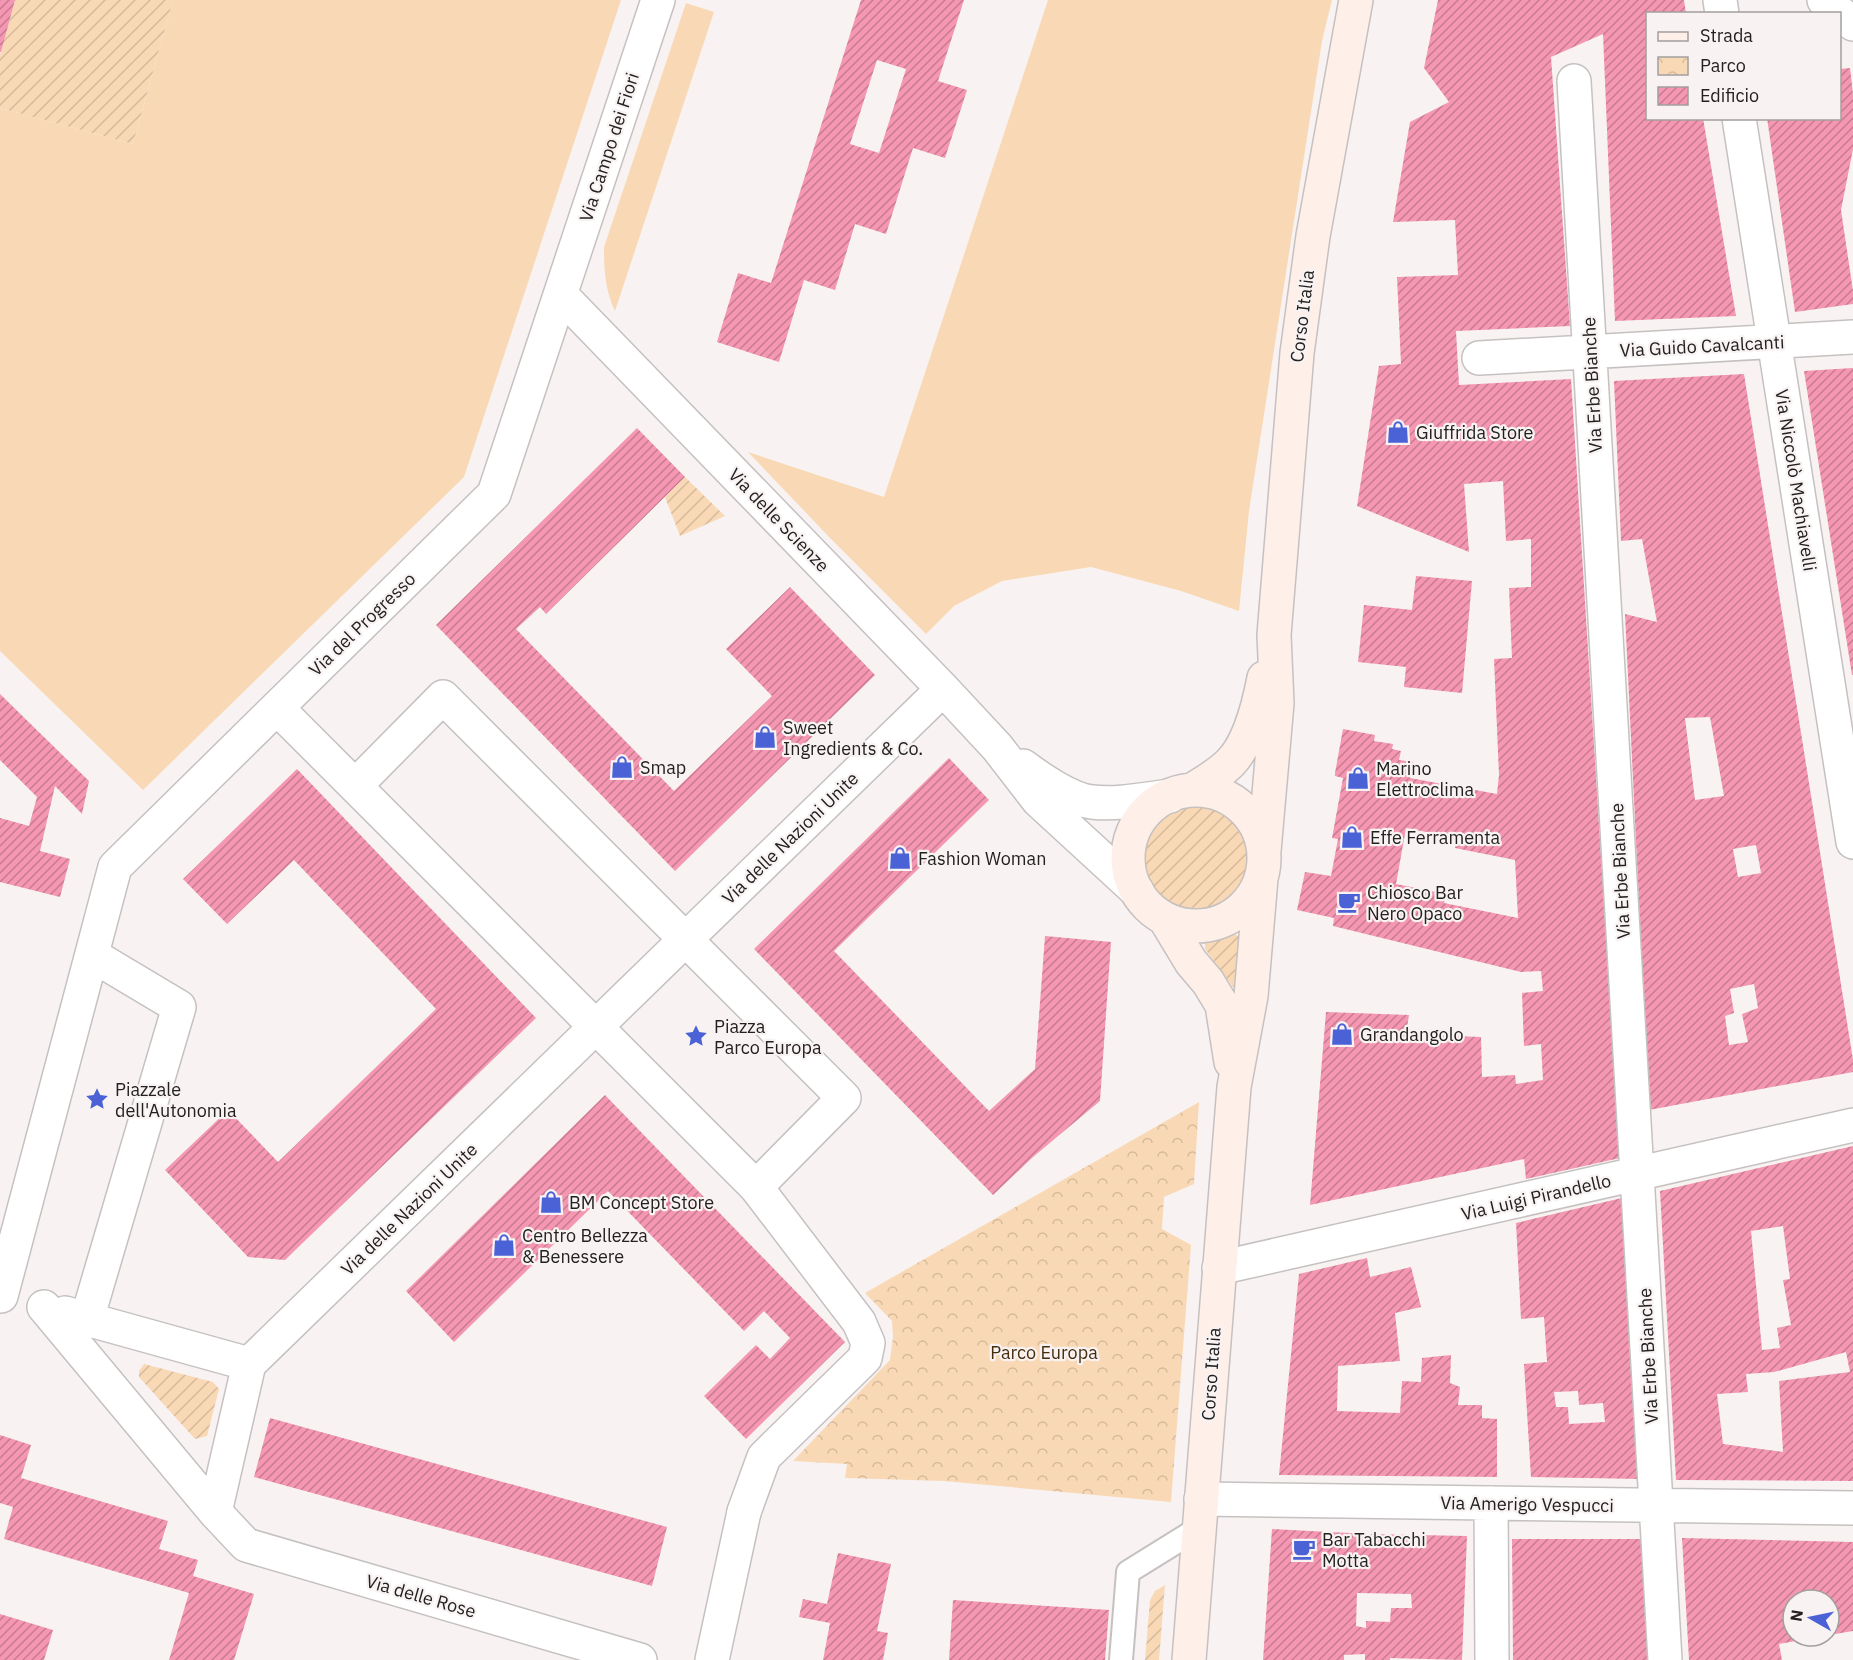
<svg xmlns="http://www.w3.org/2000/svg" width="1853" height="1660" font-family="'IBM Plex Sans',sans-serif">
<defs>
<pattern id="park-crowns" width="20" height="18" patternUnits="userSpaceOnUse" patternTransform="scale(1.5)"><rect width="20" height="18" fill="#f9d9b5"/><path d="M2 6a3 3 0 1 1 6 0M12 15a3 3 0 1 1 6 0" fill="none" stroke="#d5ba9b"/></pattern>
<pattern id="garden-furrows" width="10" height="10" patternUnits="userSpaceOnUse" patternTransform="scale(1.5)"><rect width="10" height="10" fill="#f9d9b5"/><path d="M-1 1l2-2M0 10L10 0M9 11l2-2" fill="none" stroke="#d5ba9b"/></pattern>
<pattern id="building-hatch" width="6" height="6" patternUnits="userSpaceOnUse" patternTransform="scale(1.5)"><rect width="6" height="6" fill="#f597b2"/><path d="M-1 1l2-2M0 6l6-6M5 7l2-2" fill="none" stroke="#c67b90"/></pattern>
</defs>
<rect width="100%" height="100%" fill="#f8f3f2"/>
<path fill="#f9d9b5" d="M173,0H621L464,477L143,790L0,651V108L133,144Z
M1048,0H1332L1322,41L1249,511L1239,611L1181,591L1091,567L1002,581L954,606L926,634L831,539L748,452L884,497Z
M686,3L714,12L615,311C605,290 604,270 604,247Z"/>
<path fill="url(#park-crowns)" d="M1199,1102L1194,1184L1164,1197L1162,1229L1191,1245L1171,1502L944,1481L845,1478L847,1464L793,1461L890,1360L893,1337L892,1321L865,1293Z"/>
<path fill="url(#garden-furrows)" d="M15,0H173L133,144L0,108V55Z
M685,477L725,516L680,536L665,497Z
M1145 858a51 51 0 1 1 102 0a51 51 0 1 1-102 0Z
M1232,933L1238,936L1241,941L1237,984L1233,987L1205,949V941Z
M144,1364L213,1382L219,1389L207,1436L195,1439L139,1377V1371Z
M1165,1585L1159,1660H1145L1150,1600L1155,1591Z"/>
<path fill="url(#building-hatch)" fill-rule="evenodd" d="M0,0H15L1,52H0Z
M861,0H964L938,81L967,90L945,158L913,148L886,234L855,224L835,290L804,280L779,362L717,342L738,273L771,283ZM877,60L906,69L879,153L850,144Z
M1438,0H1684L1686,14H1647V118H1703L1736,316L1615,321L1603,34L1551,57L1570,326L1456,331L1459,385L1571,379L1620,1158L1526,1179L1524,1159L1310,1205L1326,1012L1409,1015L1406,1034L1481,1037L1482,1077L1515,1075L1516,1084L1543,1080L1541,1044L1524,1046L1522,993L1543,991L1541,971L1521,972L1333,926L1334,918L1297,910L1305,872L1331,876L1338,839L1332,838L1343,778L1335,776V773L1343,729L1375,735L1374,741L1393,744L1392,749L1401,751L1399,760L1413,762L1410,778L1497,794L1499,775L1494,659L1512,658L1509,588L1531,587V539L1506,541L1503,481L1464,484L1469,552L1357,506L1379,366L1401,364L1397,277L1458,275L1455,220L1393,222L1410,122L1449,102L1424,68ZM1406,828L1456,838L1455,848L1515,860L1518,918L1444,903L1446,894L1396,884Z
M1850,68L1853,94V149L1841,210L1853,291V304L1795,312L1767,118H1840V69Z
M1853,368V675H1852L1804,371Z
M1744,374L1853,1060V1072L1649,1110L1625,614L1657,622L1642,539L1621,541L1614,381ZM1710,717L1724,796L1695,800L1685,718ZM1756,845L1761,873L1738,877L1733,849ZM1754,984L1758,1008L1742,1014L1748,1042L1729,1045L1725,1016L1734,1013L1730,989Z
M637,428L685,477L546,614L540,607L516,629L674,791L772,696L726,649L790,587L875,675L675,871L436,625Z
M1416,576L1472,581L1462,693L1404,687L1406,667L1358,662L1364,605L1412,610Z
M0,694L89,781L82,814L55,786L40,851L70,859L60,897L0,882V818L29,826L37,797L0,760Z
M949,758L989,800L834,951L989,1111L1035,1069L1045,936L1111,942L1100,1101L1033,1157L993,1195L754,949Z
M297,769L536,1018L285,1260L248,1257L165,1170L228,1110L278,1162L436,1009L294,860L227,924L183,879Z
M605,1095L845,1342L746,1439L704,1396L756,1345L770,1359L790,1338L764,1311L744,1331L608,1191L454,1342L406,1291Z
M1853,1146V1481L1676,1480L1660,1191ZM1783,1226L1790,1279L1783,1280L1791,1325L1777,1328L1780,1348L1762,1350L1751,1231ZM1846,1352L1850,1372L1779,1381L1783,1452L1723,1444L1717,1394L1748,1392L1746,1374L1774,1372Z
M1626,1197L1640,1479L1531,1477L1524,1364L1547,1362L1544,1317L1521,1319L1516,1223ZM1578,1391L1579,1405L1603,1403L1605,1422L1569,1424L1568,1407H1556L1554,1392Z
M1367,1258L1370,1277L1411,1267L1421,1307L1395,1313L1400,1361L1338,1366L1337,1411L1400,1413L1402,1381L1421,1382L1422,1358L1451,1355L1450,1383L1460,1387L1458,1405H1482V1418L1497,1419V1477L1279,1475L1299,1274Z
M270,1418L667,1527L652,1586L254,1477Z
M0,1435L31,1445L21,1478L168,1521L159,1549L198,1560L193,1576L254,1594L234,1660H169L189,1593L4,1539L13,1507L0,1503Z
M1272,1529L1368,1534L1467,1536L1462,1660L1390,1658V1660H1365V1654L1344,1655V1660H1263ZM1357,1593L1411,1594L1412,1608H1391L1390,1622L1366,1621V1628L1356,1626Z
M1682,1538L1853,1542V1631L1829,1635V1600H1793V1636L1818,1637L1779,1644L1782,1660H1689Z
M1512,1539H1645L1651,1660H1513Z
M838,1553L891,1564L877,1631L888,1633L883,1660H823L830,1623L799,1617L803,1599L827,1604Z
M953,1600L1109,1610L1105,1660H949Z
M0,1614L53,1630L44,1660H0Z"/>
<g fill="none" stroke-linecap="round" stroke-linejoin="round">
<g stroke="#c6c1c1" stroke-width="26">
<path id="service" d="M1121,1660L1128,1572L1199,1528"/>
</g>
<g stroke="#c6c1c1" stroke-width="36">
<path id="pedestrian" d="M744,1512L764,1457L865,1358L868,1343L859,1322L756,1187"/>
</g>
<g stroke="#c6c1c1" stroke-width="36">
<path id="minor" d="M1720,0L1722,14
M1574,81L1665,1660
M1739,118L1853,842
M561,295L943,689L997,747L1038,800L1137,891
M1479,358L1853,337
M277,708L756,1187L844,1098L443,697L355,786
M1023,766C1039,778 1071,800 1092,802C1118,805 1145,799 1170,796
M1219,1268L1853,1125
M1,1296L115,867L494,494L658,0
M44,1307L215,1512L246,1545L640,1660
M65,1313L249,1364L215,1512
M87,1319L179,1007L92,955
M249,1364L943,689
M1201,1499L1853,1508
M1491,1503L1492,1660
M712,1660L744,1512"/>
</g>
<g stroke="#c6c1c1" stroke-width="36">
<path id="tertiary" d="M1824,0L1853,24"/>
</g>
<g stroke="#c6c1c1" stroke-width="36">
<path id="secondary" d="M1192,790C1205,782 1218,775 1230,763C1249,744 1259,704 1264,678
M1128 858a68 68 0 1 1 136 0a68 68 0 1 1-136 0Z
M1264,851L1277,703L1274,635L1297,353L1313,236L1356,0
M1165,919L1191,962L1208,982L1222,1005L1231,1062
M1189,1660L1234,1087L1251,996L1261,878"/>
</g>
<use href="#service" stroke="#fff" stroke-width="22"/>
<use href="#pedestrian" stroke="#fff" stroke-width="33"/>
<use href="#minor" stroke="#fff" stroke-width="33"/>
<use href="#tertiary" stroke="#fff" stroke-width="33"/>
<use href="#secondary" stroke="#feefe8" stroke-width="33"/>
</g>
<defs>
<g id="shop-bare" transform="scale(1.8)"><path d="M-5-2.5h2.3a2.7 3.5 0 0 1 5.4 0H5L5.5 6h-11ZM-1.5-2.5h3a1.5 2.3 0 0 0-3 0Z" fill="#4b61d6" stroke="#f8f3f2" stroke-width="2.5" paint-order="stroke"/></g>
<g id="cafe-bare" transform="scale(1.8)"><path d="M-5.5-4.5H6V0H3Q3 3.5 0 3.5H-2.5Q-5.5 3.5-5.5 0ZM3-3.2v2h1.7v-2ZM-6 4.5H4V6H-6Z" fill="#4b61d6" stroke="#f8f3f2" stroke-width="2.5" paint-order="stroke"/></g>
<g id="sight-bare" transform="scale(1.8)"><path d="M0-6L1.8-2.2L6-1.7L2.9 1.2L3.7 5.4L0 3.3L-3.7 5.4L-2.9 1.2L-6-1.7L-1.8-2.2Z" fill="#4b61d6" stroke="#f8f3f2" stroke-width="2.5" paint-order="stroke"/></g>
</defs>
<g fill-rule="evenodd">
<use href="#shop-bare" x="1398" y="432"/>
<use href="#shop-bare" x="765" y="737"/>
<use href="#shop-bare" x="622" y="767"/>
<use href="#shop-bare" x="1358" y="778"/>
<use href="#shop-bare" x="1352" y="837"/>
<use href="#shop-bare" x="900" y="858"/>
<use href="#cafe-bare" x="1349" y="902"/>
<use href="#shop-bare" x="1342" y="1034"/>
<use href="#sight-bare" x="696" y="1036"/>
<use href="#sight-bare" x="97" y="1099"/>
<use href="#shop-bare" x="551" y="1202"/>
<use href="#shop-bare" x="504" y="1245"/>
<use href="#cafe-bare" x="1304" y="1549"/>
</g>
<g text-anchor="middle" dominant-baseline="central" stroke-width="4.5" stroke-linejoin="round" paint-order="stroke">
<g font-size="18" fill="#222020" stroke="#f8f3f2">
<text transform="translate(609 147) rotate(-72)">Via Campo dei Fiori</text>
<text transform="translate(1302 316) rotate(-83)">Corso Italia</text>
<text transform="translate(1702 346) rotate(-3)">Via Guido Cavalcanti</text>
<text transform="translate(1592 385) rotate(-93)">Via Erbe Bianche</text>
<text transform="translate(1796 480) rotate(81)">Via Niccolò Machiavelli</text>
<text transform="translate(779 520) rotate(46)">Via delle Scienze</text>
<text transform="translate(362 624) rotate(-44)">Via del Progresso</text>
<text transform="translate(790 838) rotate(-44)">Via delle Nazioni Unite</text>
<text transform="translate(1620 871) rotate(-93)">Via Erbe Bianche</text>
<text transform="translate(1536 1197) rotate(-13)">Via Luigi Pirandello</text>
<text transform="translate(409 1209) rotate(-44)">Via delle Nazioni Unite</text>
<text transform="translate(1648 1356) rotate(-93)">Via Erbe Bianche</text>
<text transform="translate(1211 1374) rotate(-86)">Corso Italia</text>
<text transform="translate(1527 1504) rotate(1)">Via Amerigo Vespucci</text>
<text transform="translate(421 1596) rotate(16)">Via delle Rose</text>
</g>
<g font-size="18" fill="#222020" stroke="#f8f3f2" text-anchor="start">
<text x="1416" y="432">Giuffrida Store</text>
<text x="783" y="727">Sweet<tspan x="783" dy="21">Ingredients &amp; Co.</tspan></text>
<text x="640" y="767">Smap</text>
<text x="1376" y="768">Marino<tspan x="1376" dy="21">Elettroclima</tspan></text>
<text x="1370" y="837">Effe Ferramenta</text>
<text x="918" y="858">Fashion Woman</text>
<text x="1367" y="892">Chiosco Bar<tspan x="1367" dy="21">Nero Opaco</tspan></text>
<text x="714" y="1026">Piazza<tspan x="714" dy="21">Parco Europa</tspan></text>
<text x="1360" y="1034">Grandangolo</text>
<text x="115" y="1089">Piazzale<tspan x="115" dy="21">dell'Autonomia</tspan></text>
<text x="569" y="1202">BM Concept Store</text>
<text x="522" y="1235">Centro Bellezza<tspan x="522" dy="21">&amp; Benessere</tspan></text>
<text x="1322" y="1539">Bar Tabacchi<tspan x="1322" dy="21">Motta</tspan></text>
</g>
<g font-size="18" fill="#462e0d" stroke="#f8f3f2">
<text x="1044" y="1352">Parco Europa</text>
</g>
</g>
<rect x="1646" y="12" width="195" height="108" fill="#f8f3f2" stroke="#a29f9e" stroke-width="1.5"/>
<rect x="1658" y="32" width="30" height="9" fill="#feefe8" stroke="#a29f9e" stroke-width="1.5"/>
<text x="1700" y="42" font-size="18" fill="#222020">Strada</text>
<rect x="1658" y="57" width="30" height="18" fill="url(#park-crowns)" stroke="#a29f9e" stroke-width="1.5"/>
<text x="1700" y="72" font-size="18" fill="#222020">Parco</text>
<rect x="1658" y="87" width="30" height="18" fill="url(#building-hatch)" stroke="#a29f9e" stroke-width="1.5"/>
<text x="1700" y="102" font-size="18" fill="#222020">Edificio</text>
<g transform="translate(1811 1618) rotate(279)"><circle r="28" fill="#f8f3f2" stroke="#a29f9e" stroke-width="1.5"/>
<path d="M0-4.5L10 22L0 15L-10 22Z" fill="#4b61d6"/>
<text y="-9" font-size="16" font-weight="bold" text-anchor="middle" fill="#222020">N</text>
</g>
</svg>
